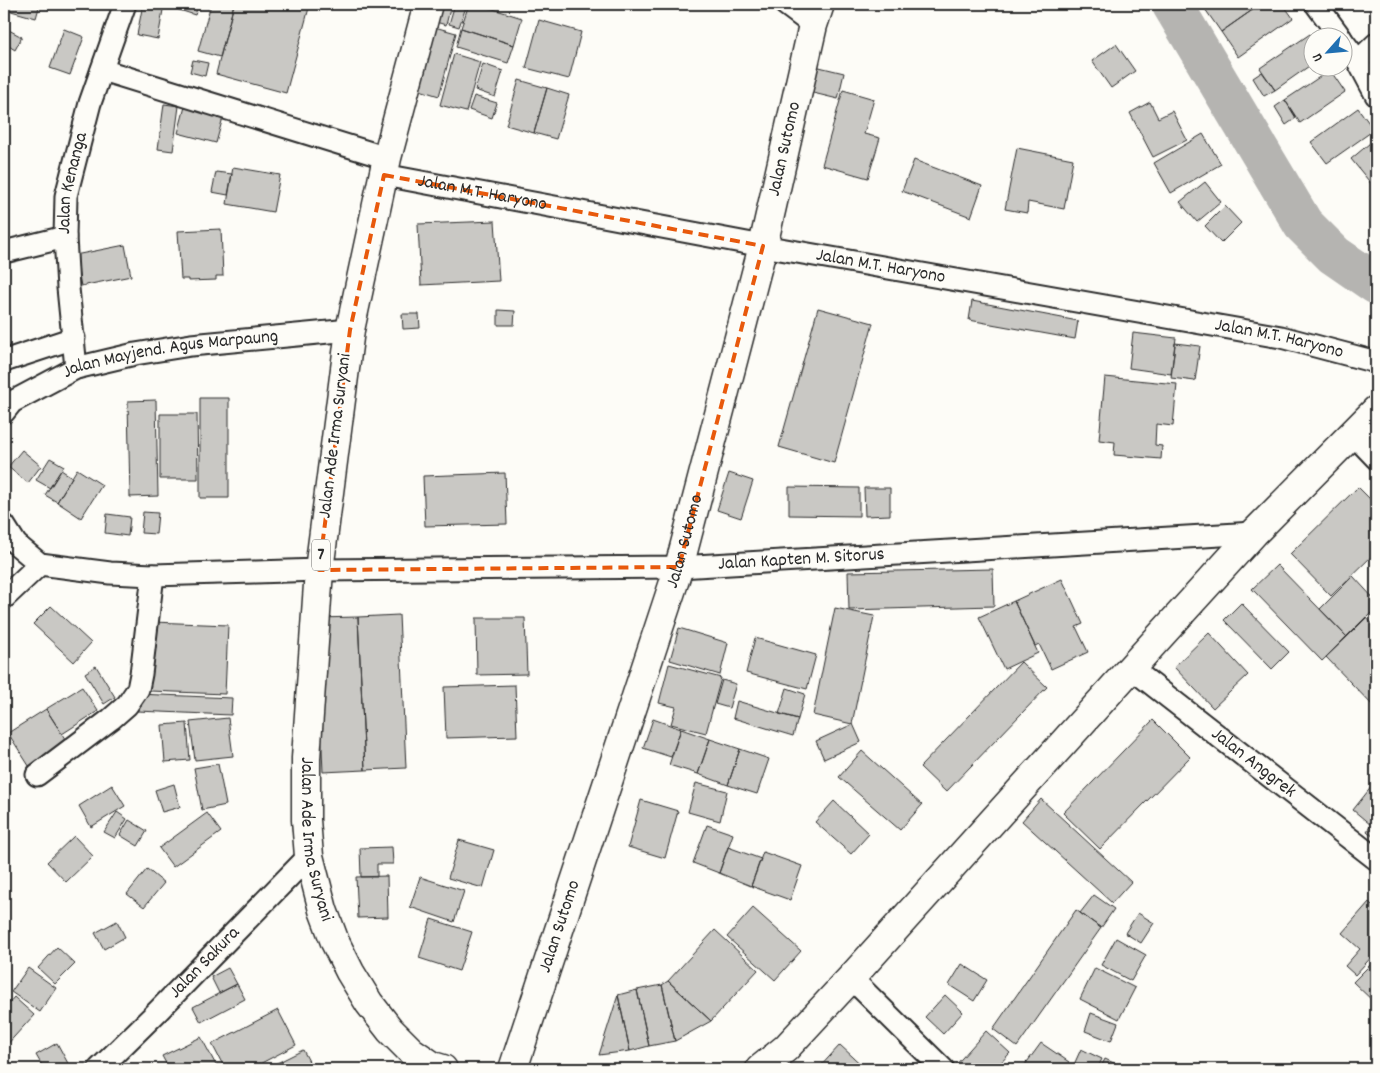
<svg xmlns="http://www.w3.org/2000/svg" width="1380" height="1073" font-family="Dekko,sans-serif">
<rect width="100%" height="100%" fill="#fdfcf7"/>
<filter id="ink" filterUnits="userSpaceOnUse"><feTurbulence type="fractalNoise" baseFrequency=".02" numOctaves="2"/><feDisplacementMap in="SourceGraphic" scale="10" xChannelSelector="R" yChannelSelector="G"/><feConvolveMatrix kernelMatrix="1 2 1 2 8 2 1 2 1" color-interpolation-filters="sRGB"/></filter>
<g filter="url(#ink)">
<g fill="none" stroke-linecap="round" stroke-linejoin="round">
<path stroke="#b5b4b1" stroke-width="41" d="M1172,4L1303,224L1334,255L1376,284"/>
</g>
<path fill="#c9c8c4" stroke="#2b2b2b" d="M4,4H40L36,18L4,9Z
M143,4H164L158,39L137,35Z
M174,4H193L198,5L195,15L173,8Z
M211,4H234L220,57L198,51Z
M234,4H310L286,93L216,74Z
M434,4L450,9L446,25L426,19Z
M455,4H467L459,27L449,24Z
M469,4H477L522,18L514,45L461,28Z
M1212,4H1261L1221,32L1205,9Z
M1261,4H1283L1293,18L1238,57L1221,32Z
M539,20L581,32L569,79L526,68Z
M424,24L456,33L439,96L407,86Z
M5,28L22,37L15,50L4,43Z
M461,28L514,45L508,63L456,47Z
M64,29L84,37L70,75L50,68Z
M1310,34L1312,38V64L1275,90L1260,68Z
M1116,44L1135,71L1111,88L1092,61Z
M454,54L480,62L466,112L440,105Z
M193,60L208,63L205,76L190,72Z
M483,64L503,71L495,97L475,90Z
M815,66L844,73L838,99L809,92Z
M1330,70L1345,92L1300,123L1285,100Z
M1262,72L1275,90L1264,96L1253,78Z
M519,80L547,88L534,133L506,125Z
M547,88L569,95L556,139L534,133Z
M843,90L874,99L864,134L880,138L868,178L822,165Z
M474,96L497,103L492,118L469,110Z
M187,99L225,110L216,143L178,133Z
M1285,100L1296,118L1286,125L1275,107Z
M1150,102L1158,118L1172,111L1187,140L1153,157L1130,113Z
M164,104L179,106L173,151L158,149Z
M1358,108L1374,130L1327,163L1311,142Z
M1203,134L1221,164L1171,193L1154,163Z
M1376,138V183L1373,186L1351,159Z
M1017,148L1073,159L1064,209L1028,202L1027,213L1005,209Z
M914,160L982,186L971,217L902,191Z
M233,167L280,175L273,212L227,204Z
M216,172L232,174L228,195L212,192Z
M1205,182L1221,202L1197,222L1180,202Z
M1225,206L1241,223L1221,243L1205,226Z
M495,221L499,281L421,285L418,224Z
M221,229L223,276H216V280L188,281V279H181L178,231Z
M125,245L131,276L81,286L75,255Z
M972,301L1078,321L1075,339L969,320Z
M818,308L873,323L834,463L779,447Z
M498,310L515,311L514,325H498Z
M402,314H419L420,328L403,329Z
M1133,333L1176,338L1171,374L1129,368Z
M1175,343L1200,346L1195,381L1171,378Z
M1105,377L1177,384L1173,426L1156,424L1155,445L1162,446L1161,459L1114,455L1115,442L1099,440Z
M200,398H229V498H200Z
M156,400L158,496L130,497L128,401Z
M160,414H197L198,479H160Z
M22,450L41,466L28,483L8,467Z
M50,458L64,466L50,488L36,480Z
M77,469L102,485L81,518L57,502Z
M61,470L72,477L57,502L45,495Z
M505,473L507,524L425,526L423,476Z
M729,473L753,481L741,518L717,510Z
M789,487L859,488V516L789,515Z
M1358,487L1376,505V552L1331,596L1290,554Z
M864,488H890V515L865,516Z
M143,512L158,513L156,534L141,533Z
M107,514L130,517L128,536L105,533Z
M1277,565L1347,637L1322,661L1252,589Z
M993,569L994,606L849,610L848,572Z
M1353,576L1376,601V608L1347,637L1320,609Z
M1062,579L1083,624L1076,627L1088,652L1051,669L1039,644L1035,646L1014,601Z
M1014,601L1038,653L1004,669L979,617Z
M1241,603L1289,652L1272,669L1224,620Z
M51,606L91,643L74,662L33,624Z
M835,608L874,616L852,724L813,715Z
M399,615L406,768L365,770L358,617Z
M358,617L365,770L323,772L316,618Z
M1366,617L1376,628V709L1326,657Z
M476,618H525L527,674L477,675Z
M153,622L228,625L225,694L150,691Z
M679,628L728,643L720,675L670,660Z
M1209,633L1248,675L1213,708L1174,667Z
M755,638L816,655L807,689L746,673Z
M1021,662L1047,687L946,792L920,767Z
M669,664L721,678L706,733L671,724L676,707L659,703Z
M96,666L115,697L104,704L85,673Z
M722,680L736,684L729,708L715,704Z
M515,685L517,736L446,738L444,687Z
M82,687L98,711L62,734L46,709Z
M787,688L805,694L798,719L779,714Z
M137,694L232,698L231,715L137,711Z
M737,701L798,719L793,736L733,718Z
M46,709L69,745L31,769L8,733Z
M228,718L233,756L195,760L190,722Z
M653,719L681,729L671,757L643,748Z
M1153,720L1190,757L1100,849L1063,813Z
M187,723L190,760L165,762L162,725Z
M853,724L861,742L824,759L816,741Z
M681,729L710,739L698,774L669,765Z
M710,739L740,749L728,785L698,774Z
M740,749L769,759L757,794L728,785Z
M862,751L922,805L900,830L839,777Z
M218,764L226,805L202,810L194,768Z
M1376,781V839L1367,831L1371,825L1353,810Z
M696,783L727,791L720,821L688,812Z
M174,784L180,807L162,812L155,790Z
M112,785L125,806L91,827L79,806Z
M1041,799L1131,882L1112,903L1022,821Z
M641,800L678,811L665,858L628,847Z
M834,801L869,834L851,854L815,822Z
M117,812L127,819L115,838L104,832Z
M207,813L221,832L173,867L159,848Z
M129,820L147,831L138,846L120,835Z
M707,825L733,834L719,873L693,863Z
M74,836L93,856L66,882L47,862Z
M459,840L494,850L483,888L448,878Z
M392,847L393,864H377V877H361L360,848Z
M728,847L761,859L751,886L719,873Z
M763,852L802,866L790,900L751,886Z
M147,869L164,883L144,907L127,894Z
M387,876L388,917L358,918L356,877Z
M420,877L464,891L454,922L410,907Z
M1094,895L1114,909L1101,928L1080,913Z
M1369,902L1376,909V952L1355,975L1345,966L1360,949L1342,933Z
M753,908L801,951L775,980L727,937Z
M1076,910L1101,928L1017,1047L993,1029Z
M1138,913L1154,923L1141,943L1125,933Z
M431,919L472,932L459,971L419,958Z
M117,921L125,937L104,949L95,933Z
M715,930L758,970L711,1021L668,981Z
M1116,938L1146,955L1131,981L1101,965Z
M57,947L75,964L55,984L38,968Z
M1375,960L1376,961V1004L1353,982Z
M962,964L987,980L974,1001L949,985Z
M28,968L56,988L40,1012L11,992Z
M228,968L237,984L219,993L211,977Z
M1095,968L1135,988L1119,1019L1080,999Z
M668,981L711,1021L675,1041L662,985Z
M237,984L245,999L201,1022L193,1007Z
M662,985L675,1041L649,1046L637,990Z
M637,990L649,1046L630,1051L618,995Z
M618,995L630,1051L599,1055Z
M945,995L963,1012L943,1034L925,1017Z
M14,997L34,1015L4,1048V1009Z
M278,1010L296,1045L250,1069H225L212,1044Z
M1091,1013L1118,1023L1111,1041L1085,1031Z
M986,1031L1010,1053L995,1069H956L954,1067Z
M201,1037L218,1069H169L162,1056Z
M57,1043L71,1069H44L36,1055Z
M1041,1043L1069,1062L1064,1069H1022Z
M840,1045L866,1069H818Z
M1081,1049L1102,1059L1097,1069H1072Z
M303,1050L313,1069H286L281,1061Z
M1105,1059L1127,1069H1100Z
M281,1061L286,1069H265Z"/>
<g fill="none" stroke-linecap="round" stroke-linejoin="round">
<g stroke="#2b2b2b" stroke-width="25">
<g id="street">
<path d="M785,4L813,25"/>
<path d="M1316,4L1341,38"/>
<path d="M1342,40L1358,61L1376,44"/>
<path d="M1358,61L1376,95"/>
<path d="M102,70L387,158"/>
<path id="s1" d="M384,175L763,246L1281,337L1376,362"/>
<path d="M4,252L65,237"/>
<path d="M4,361L74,338"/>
<path id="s2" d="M76,368L68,288L65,237L66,196L90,103L125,4"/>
<path id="s3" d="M4,412L12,402L76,368L135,354L191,345L350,330"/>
<path d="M1353,434L1376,458"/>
<path id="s4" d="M4,525L16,544L40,564L110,573L153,575L319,570L679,567L1254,533"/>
<path d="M4,598L40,564"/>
<path id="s5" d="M1131,668L1376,859"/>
<path d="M37,775L111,719L127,705L138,689L141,674L153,575"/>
<path d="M851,978L943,1069"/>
<path id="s6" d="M99,1069L159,1010L309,856"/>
</g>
</g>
<g stroke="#2b2b2b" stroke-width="31">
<g id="secondary">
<path id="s7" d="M513,1069L679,567L763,246L813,25L820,4"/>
<path d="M760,1069L786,1048L851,978L1131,668L1254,533L1376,410"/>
</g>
</g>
<g stroke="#2b2b2b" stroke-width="31">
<g id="highway">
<path id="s8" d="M428,4L387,158L350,330L319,570L306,758V820L309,856L323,910L335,942L350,972L369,1003L390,1030L411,1051L433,1066L443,1069"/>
</g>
</g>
<use href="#street" stroke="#fdfcf7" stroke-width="21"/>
<use href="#secondary" stroke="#fdfcf7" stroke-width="28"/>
<use href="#highway" stroke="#fdfcf7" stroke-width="28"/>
</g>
</g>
<path fill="none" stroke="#e8590c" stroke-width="4" stroke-dasharray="10 6" stroke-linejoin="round" d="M384,175L763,246L679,567L319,570L350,330Z"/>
<g text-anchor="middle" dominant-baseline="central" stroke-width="5" stroke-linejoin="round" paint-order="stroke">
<rect fill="#fdfcf7" stroke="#6a6a68" stroke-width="1" x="312" y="539.5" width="18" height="31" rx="4"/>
<g font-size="18" font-weight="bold" fill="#2b2b2b">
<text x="321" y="555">7</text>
</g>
<g font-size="19" fill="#2b2b2b" stroke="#fdfcf7">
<text stroke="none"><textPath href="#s7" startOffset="960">Jalan Sutomo</textPath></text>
<text stroke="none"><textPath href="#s2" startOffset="186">Jalan Kenanga</textPath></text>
<text stroke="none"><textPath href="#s1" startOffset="100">Jalan M.T. Haryono</textPath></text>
<text stroke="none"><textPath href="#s1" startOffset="505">Jalan M.T. Haryono</textPath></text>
<text stroke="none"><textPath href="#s1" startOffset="910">Jalan M.T. Haryono</textPath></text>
<text stroke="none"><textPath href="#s3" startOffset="181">Jalan Mayjend. Agus Marpaung</textPath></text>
<text transform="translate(336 436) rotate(-83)">Jalan Ade Irma Suryani</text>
<text stroke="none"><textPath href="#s7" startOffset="555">Jalan Sutomo</textPath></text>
<text stroke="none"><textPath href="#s4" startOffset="816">Jalan Kapten M. Sitorus</textPath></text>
<text stroke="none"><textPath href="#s5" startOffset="155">Jalan Anggrek</textPath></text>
<text stroke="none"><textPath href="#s8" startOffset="848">Jalan Ade Irma Suryani</textPath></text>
<text stroke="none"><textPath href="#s7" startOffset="150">Jalan Sutomo</textPath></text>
<text stroke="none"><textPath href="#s6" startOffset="150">Jalan Sakura</textPath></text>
</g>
</g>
<rect width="1380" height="1073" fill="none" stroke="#fdfcf7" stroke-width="20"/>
<rect x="10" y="10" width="1360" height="1053" fill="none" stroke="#2b2b2b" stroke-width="2" filter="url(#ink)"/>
<g transform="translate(1328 52) rotate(243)"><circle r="24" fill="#fdfcf7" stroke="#a9a8a5"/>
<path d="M0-4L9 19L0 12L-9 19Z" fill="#1f6fb2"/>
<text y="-8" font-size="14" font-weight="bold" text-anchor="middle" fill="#2b2b2b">U</text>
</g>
</svg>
